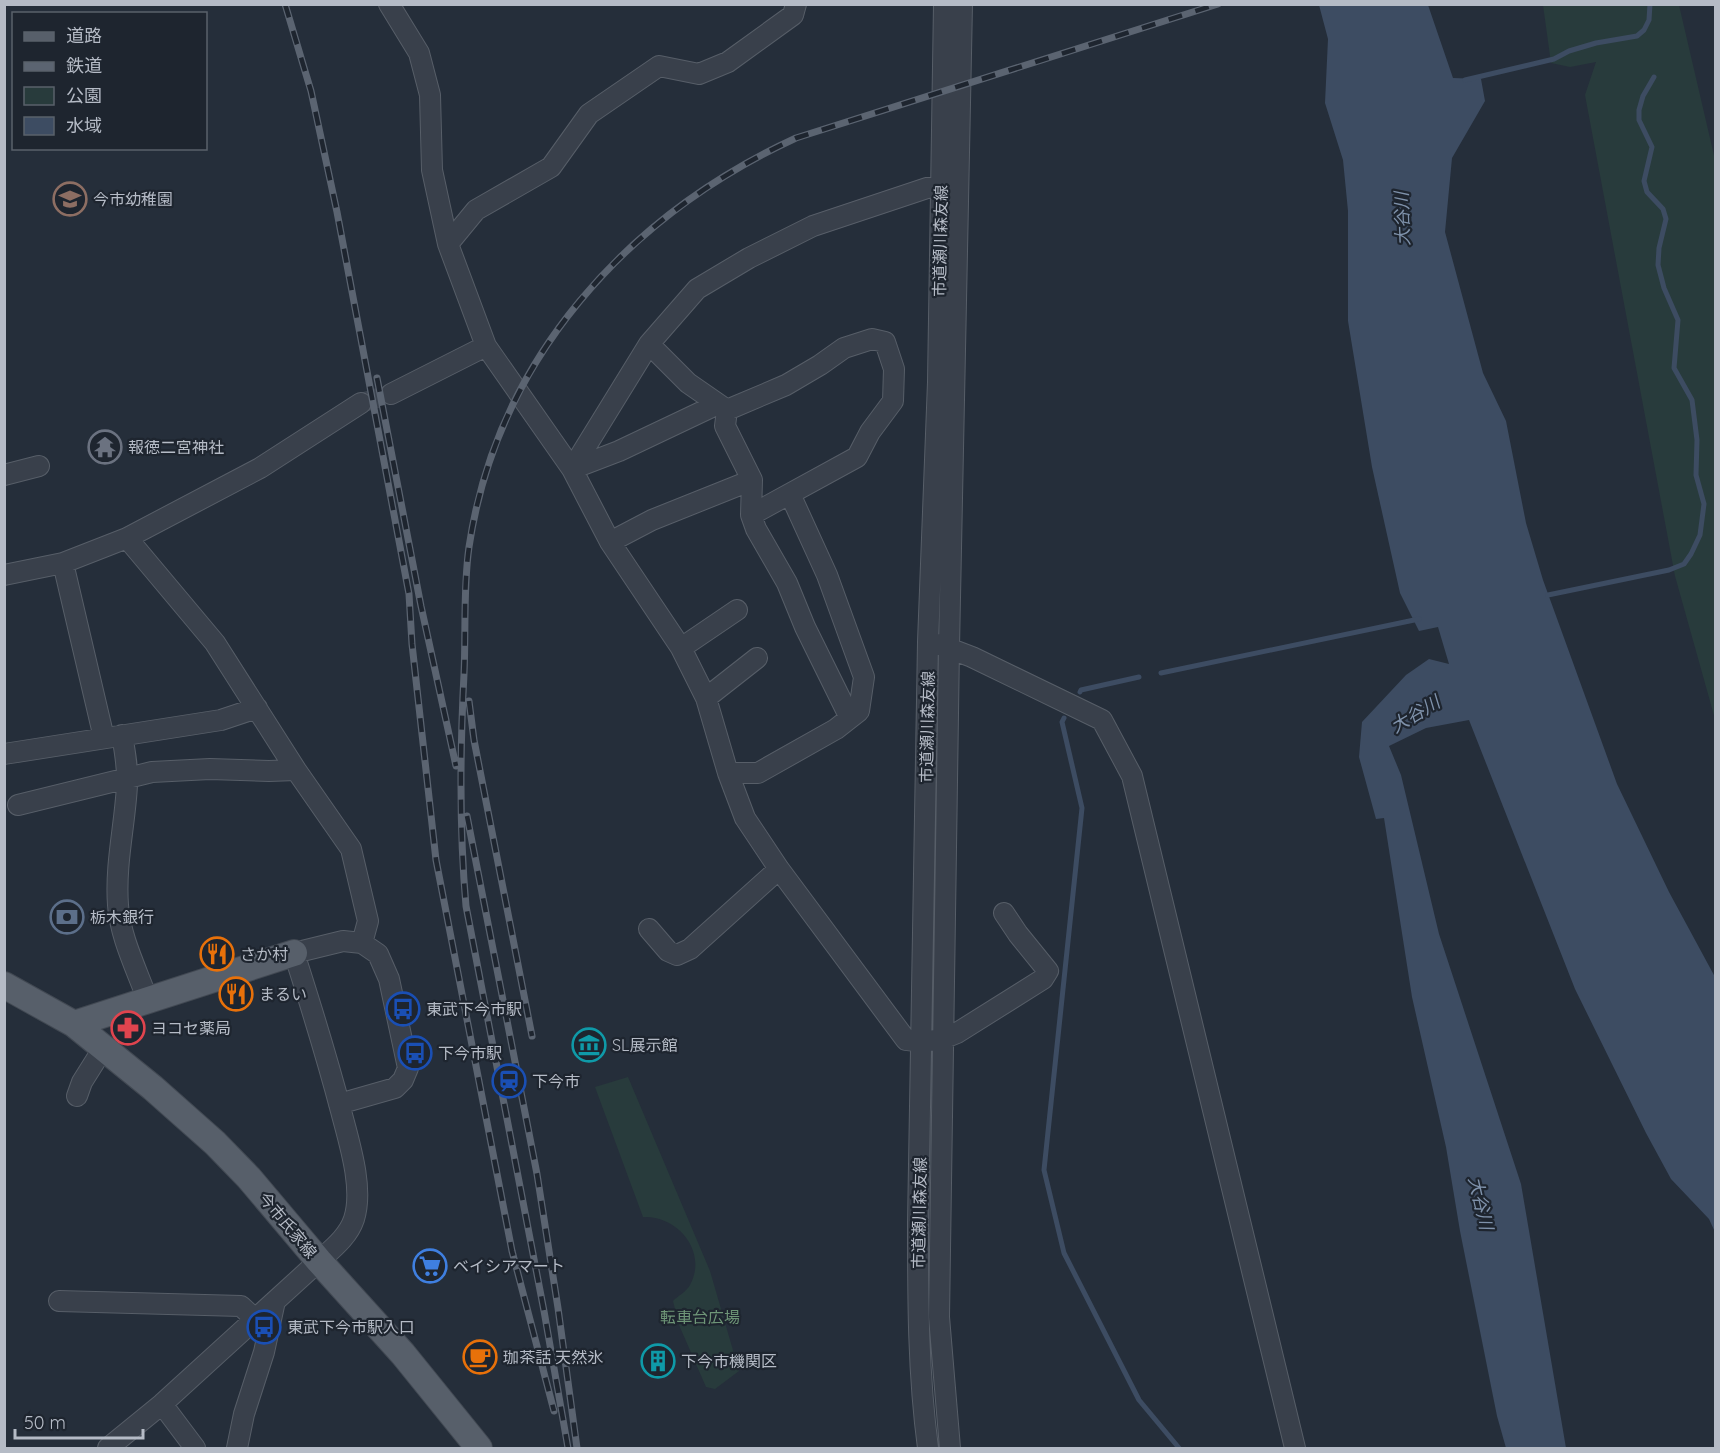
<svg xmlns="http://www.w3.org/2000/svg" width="1720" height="1453" font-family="Quicksand,'Noto Sans JP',sans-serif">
<rect width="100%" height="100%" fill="#252e3a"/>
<path fill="#283b3c" d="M1543,5H1679L1716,164L1715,719L1675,576L1585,95L1596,62L1570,67L1551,63Z
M628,1077L710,1271L739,1371L715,1389L706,1387L679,1325L673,1301C678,1296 687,1291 690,1285C708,1252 678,1215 643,1217L595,1087Z"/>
<path fill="#3d4c62" d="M1319,5H1428L1453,78L1481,79L1485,101L1452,158L1445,232L1483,373L1506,421L1526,523L1543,580L1617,784L1669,892L1715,977V1232L1709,1219L1671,1179L1646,1133L1575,989L1469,720L1426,728L1389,746L1401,775L1439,934L1521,1184L1566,1448H1506L1497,1416L1460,1231L1446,1147L1412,997L1384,818L1376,819L1359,757L1362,722L1406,675L1429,659L1449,664L1438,627L1419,631L1400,593L1372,467L1348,321V211L1343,160L1325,103L1328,39Z"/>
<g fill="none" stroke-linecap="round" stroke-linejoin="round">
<path stroke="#3d4c62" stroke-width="5" d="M1465,80L1554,59L1569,51L1596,43L1637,36L1644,30L1649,20L1650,4
M1548,595L1669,570L1684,564L1691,554L1700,535L1704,504L1696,475L1697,440L1692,400L1674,368L1678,320L1664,288L1658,265L1659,248L1666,219L1663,209L1647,192L1644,181L1652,147L1639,120V110L1643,96L1654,77
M1161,673L1419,619
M1080,692L1081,690L1139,677
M1064,718L1062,722L1082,808L1044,1170L1064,1253L1139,1400L1179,1448"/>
<path stroke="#3b434f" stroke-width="20" stroke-dasharray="20 10" stroke-linecap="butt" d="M361,403L391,394"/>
<g stroke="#575e68" stroke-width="22">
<path id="minor" d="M389,4L419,53L430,95L432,170L448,244L486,346L572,469L610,542L681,648L706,698L728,773L745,818L779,869L906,1040C925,1043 939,1041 957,1033L1043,979L1048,971L1018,934L1004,913
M448,244L476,210L551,167L589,114L659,66L699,74L728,62L793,15L796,4
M649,344L688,383L727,410L786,385L820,365L844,348L872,339L885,342L894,369L893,401L870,432L857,457L751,515
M391,394L486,346
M727,410L725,426L752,480L751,515L756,529L787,583L805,627L850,718
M572,469L649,344L697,289L749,258L813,226L927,188L941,186
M572,469L619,451L718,404
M4,475L39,466
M127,538L215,643L296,770L351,849L368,921L362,943
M610,542L652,520L752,480
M63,563L104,738
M4,575L63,563L127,538L260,468L361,403
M938,644L972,657L1102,720L1132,776L1295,1448
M681,648L737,610
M706,698L757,658
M122,735C125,752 128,768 127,785C125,825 115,864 118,905C120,937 137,970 148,1001
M4,754L221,720L257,708
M728,773H758L836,729L859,711L864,677L827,575L790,494
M18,805L152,772L210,769L269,771L296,770
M649,929L668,951L677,955L690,949L779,869
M77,1096L82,1082L104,1047
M59,1301L241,1306L255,1319
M162,1404L195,1448
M108,1448L162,1404L319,1261C332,1249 348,1237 354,1219C364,1188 349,1142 341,1111C327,1058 311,1006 294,953L343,941L362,943L378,954L389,979L408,1068L403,1080L395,1088L339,1104
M237,1448L244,1414L264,1352L275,1301
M928,1448C918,1373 918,1299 918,1223L928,642L938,382L944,4
M950,1448L939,1317L949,647L962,4"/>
</g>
<g stroke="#424953" stroke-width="28">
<path id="major" d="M4,985L74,1024L153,1088L215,1143L249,1178L319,1261L403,1354L479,1448
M74,1024L294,953"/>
</g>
<use href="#minor" stroke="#39404b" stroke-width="20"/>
<use href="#major" stroke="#575f6a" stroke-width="26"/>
<g stroke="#5b6471" stroke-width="7">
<path id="rail" d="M285,4L311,91L337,212L409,594L412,644L436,860L512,1251L554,1411
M377,378L421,606L456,766
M469,701L474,740L532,1036
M467,816L537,1174L558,1308L577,1448
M568,1448L544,1311L466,906C459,828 460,751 464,674C466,631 463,589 469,547C497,359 627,216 796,138L1218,4"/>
</g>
<use href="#rail" stroke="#1e252f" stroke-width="4.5" stroke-dasharray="14" stroke-linecap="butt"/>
</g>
<defs>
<g id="school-ring" transform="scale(1.725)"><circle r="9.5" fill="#1e252f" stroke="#8d6e63" stroke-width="1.5"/><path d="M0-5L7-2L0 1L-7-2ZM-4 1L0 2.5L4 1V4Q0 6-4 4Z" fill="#8d6e63"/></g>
<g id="temple-ring" transform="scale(1.725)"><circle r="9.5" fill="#1e252f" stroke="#6b7280" stroke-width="1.5"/><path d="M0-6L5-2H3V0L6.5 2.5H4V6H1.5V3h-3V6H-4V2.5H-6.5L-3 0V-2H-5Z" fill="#6b7280"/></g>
<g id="bank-ring" transform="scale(1.725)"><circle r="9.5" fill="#1e252f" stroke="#5c6f8a" stroke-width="1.5"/><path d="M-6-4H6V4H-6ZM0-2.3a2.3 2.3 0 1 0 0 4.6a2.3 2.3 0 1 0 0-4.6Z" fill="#5c6f8a"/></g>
<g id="restaurant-ring" transform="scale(1.725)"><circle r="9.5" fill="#1e252f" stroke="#e8710a" stroke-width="1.5"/><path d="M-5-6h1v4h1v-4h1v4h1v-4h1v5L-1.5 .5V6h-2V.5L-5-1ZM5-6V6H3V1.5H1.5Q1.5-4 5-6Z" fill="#e8710a"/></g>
<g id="bus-ring" transform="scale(1.725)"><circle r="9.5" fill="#1e252f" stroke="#1a4fb4" stroke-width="1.5"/><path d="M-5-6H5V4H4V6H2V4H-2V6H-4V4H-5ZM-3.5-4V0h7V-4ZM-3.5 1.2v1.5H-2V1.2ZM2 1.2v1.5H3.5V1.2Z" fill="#1a4fb4"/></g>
<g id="pharmacy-ring" transform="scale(1.725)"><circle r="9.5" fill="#1e252f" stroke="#e0444e" stroke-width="1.5"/><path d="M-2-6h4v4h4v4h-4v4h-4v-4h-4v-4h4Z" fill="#e0444e"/></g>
<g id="museum-ring" transform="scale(1.725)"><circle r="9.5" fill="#1e252f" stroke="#0f9aa8" stroke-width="1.5"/><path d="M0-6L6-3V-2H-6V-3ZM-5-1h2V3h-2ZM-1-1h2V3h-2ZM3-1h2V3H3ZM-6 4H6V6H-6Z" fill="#0f9aa8"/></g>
<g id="station-ring" transform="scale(1.725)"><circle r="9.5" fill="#1e252f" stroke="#1a4fb4" stroke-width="1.5"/><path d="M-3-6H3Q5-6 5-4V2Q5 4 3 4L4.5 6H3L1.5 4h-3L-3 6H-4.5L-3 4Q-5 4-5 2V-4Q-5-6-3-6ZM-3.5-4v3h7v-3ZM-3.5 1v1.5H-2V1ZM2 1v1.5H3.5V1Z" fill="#1a4fb4"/></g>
<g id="supermarket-ring" transform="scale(1.725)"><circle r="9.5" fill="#1e252f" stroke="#3f7fe0" stroke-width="1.5"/><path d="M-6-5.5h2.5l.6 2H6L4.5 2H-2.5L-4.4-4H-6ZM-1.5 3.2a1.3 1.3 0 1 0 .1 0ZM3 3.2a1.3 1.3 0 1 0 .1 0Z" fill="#3f7fe0"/></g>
<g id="cafe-ring" transform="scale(1.725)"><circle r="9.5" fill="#1e252f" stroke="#e8710a" stroke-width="1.5"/><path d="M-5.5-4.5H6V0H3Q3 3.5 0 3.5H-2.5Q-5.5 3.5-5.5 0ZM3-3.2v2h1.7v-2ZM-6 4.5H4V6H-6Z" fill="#e8710a"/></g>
<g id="building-ring" transform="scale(1.725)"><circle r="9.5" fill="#1e252f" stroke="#0f9aa8" stroke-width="1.5"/><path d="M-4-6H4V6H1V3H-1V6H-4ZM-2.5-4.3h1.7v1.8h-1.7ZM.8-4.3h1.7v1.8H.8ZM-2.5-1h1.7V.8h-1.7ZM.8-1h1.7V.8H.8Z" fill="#0f9aa8"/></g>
</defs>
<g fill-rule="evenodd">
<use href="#school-ring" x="70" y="199"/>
<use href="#temple-ring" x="105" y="447"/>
<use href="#bank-ring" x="67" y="917"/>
<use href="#restaurant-ring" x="217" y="954"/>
<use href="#restaurant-ring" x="236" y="994"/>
<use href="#bus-ring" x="403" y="1009"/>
<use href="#pharmacy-ring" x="128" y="1028"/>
<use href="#museum-ring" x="589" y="1045"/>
<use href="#bus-ring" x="415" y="1053"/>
<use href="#station-ring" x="509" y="1081"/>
<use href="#supermarket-ring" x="430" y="1266"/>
<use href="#bus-ring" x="264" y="1327"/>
<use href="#cafe-ring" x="480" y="1357"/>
<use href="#building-ring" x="658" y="1361"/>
</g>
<g text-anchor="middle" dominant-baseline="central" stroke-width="4.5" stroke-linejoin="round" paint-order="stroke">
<g font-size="16" fill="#b5bbc6" stroke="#1e252f" text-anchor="start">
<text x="93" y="199">今市幼稚園</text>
<text x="128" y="447">報徳二宮神社</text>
<text x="90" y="917">栃木銀行</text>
<text x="240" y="954">さか村</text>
<text x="259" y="994">まるい</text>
<text x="426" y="1009">東武下今市駅</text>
<text x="151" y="1028">ヨコセ薬局</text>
<text x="612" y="1045">SL展示館</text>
<text x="438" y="1053">下今市駅</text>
<text x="532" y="1081">下今市</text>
<text x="453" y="1266">ベイシアマート</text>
<text x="287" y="1327">東武下今市駅入口</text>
<text x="503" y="1357">珈茶話 天然氷</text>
<text x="681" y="1361">下今市機関区</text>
</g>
<g font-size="16" fill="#b5bbc6" stroke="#1e252f">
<text transform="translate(940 241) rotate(-89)">市道瀬川森友線</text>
<text transform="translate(927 727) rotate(-89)">市道瀬川森友線</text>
<text transform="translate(919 1213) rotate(-89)">市道瀬川森友線</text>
<text transform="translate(288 1225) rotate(50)">今市氏家線</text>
</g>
<g font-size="16" fill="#6e9577" stroke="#1e252f">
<text x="700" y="1317">転車台広場</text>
</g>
<g font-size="18" font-style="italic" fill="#7f92ab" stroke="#1e252f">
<text transform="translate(1402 219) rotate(-92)">大谷川</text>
<text transform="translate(1415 714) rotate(-31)">大谷川</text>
<text transform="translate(1481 1203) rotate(77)">大谷川</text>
</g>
</g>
<rect width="1720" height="1453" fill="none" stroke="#b5bbc6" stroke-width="12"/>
<rect x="12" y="12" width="195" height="138" fill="#1e252f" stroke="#5a616b" stroke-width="1.5"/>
<rect x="24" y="32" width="30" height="9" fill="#575f6a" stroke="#5a616b" stroke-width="1.5"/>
<text x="66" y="42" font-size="18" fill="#b5bbc6">道路</text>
<rect x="24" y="62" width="30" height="9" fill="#5b6471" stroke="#5a616b" stroke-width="1.5"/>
<text x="66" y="72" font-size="18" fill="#b5bbc6">鉄道</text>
<rect x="24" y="87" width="30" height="18" fill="#283b3c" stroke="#5a616b" stroke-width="1.5"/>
<text x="66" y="102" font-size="18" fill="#b5bbc6">公園</text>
<rect x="24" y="117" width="30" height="18" fill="#3d4c62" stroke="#5a616b" stroke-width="1.5"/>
<text x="66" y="132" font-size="18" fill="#b5bbc6">水域</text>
<path d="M15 1429v9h128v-9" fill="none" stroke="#b5bbc6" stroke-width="3"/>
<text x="24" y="1429" font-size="18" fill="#b5bbc6" stroke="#1e252f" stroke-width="4.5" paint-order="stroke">50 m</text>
</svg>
